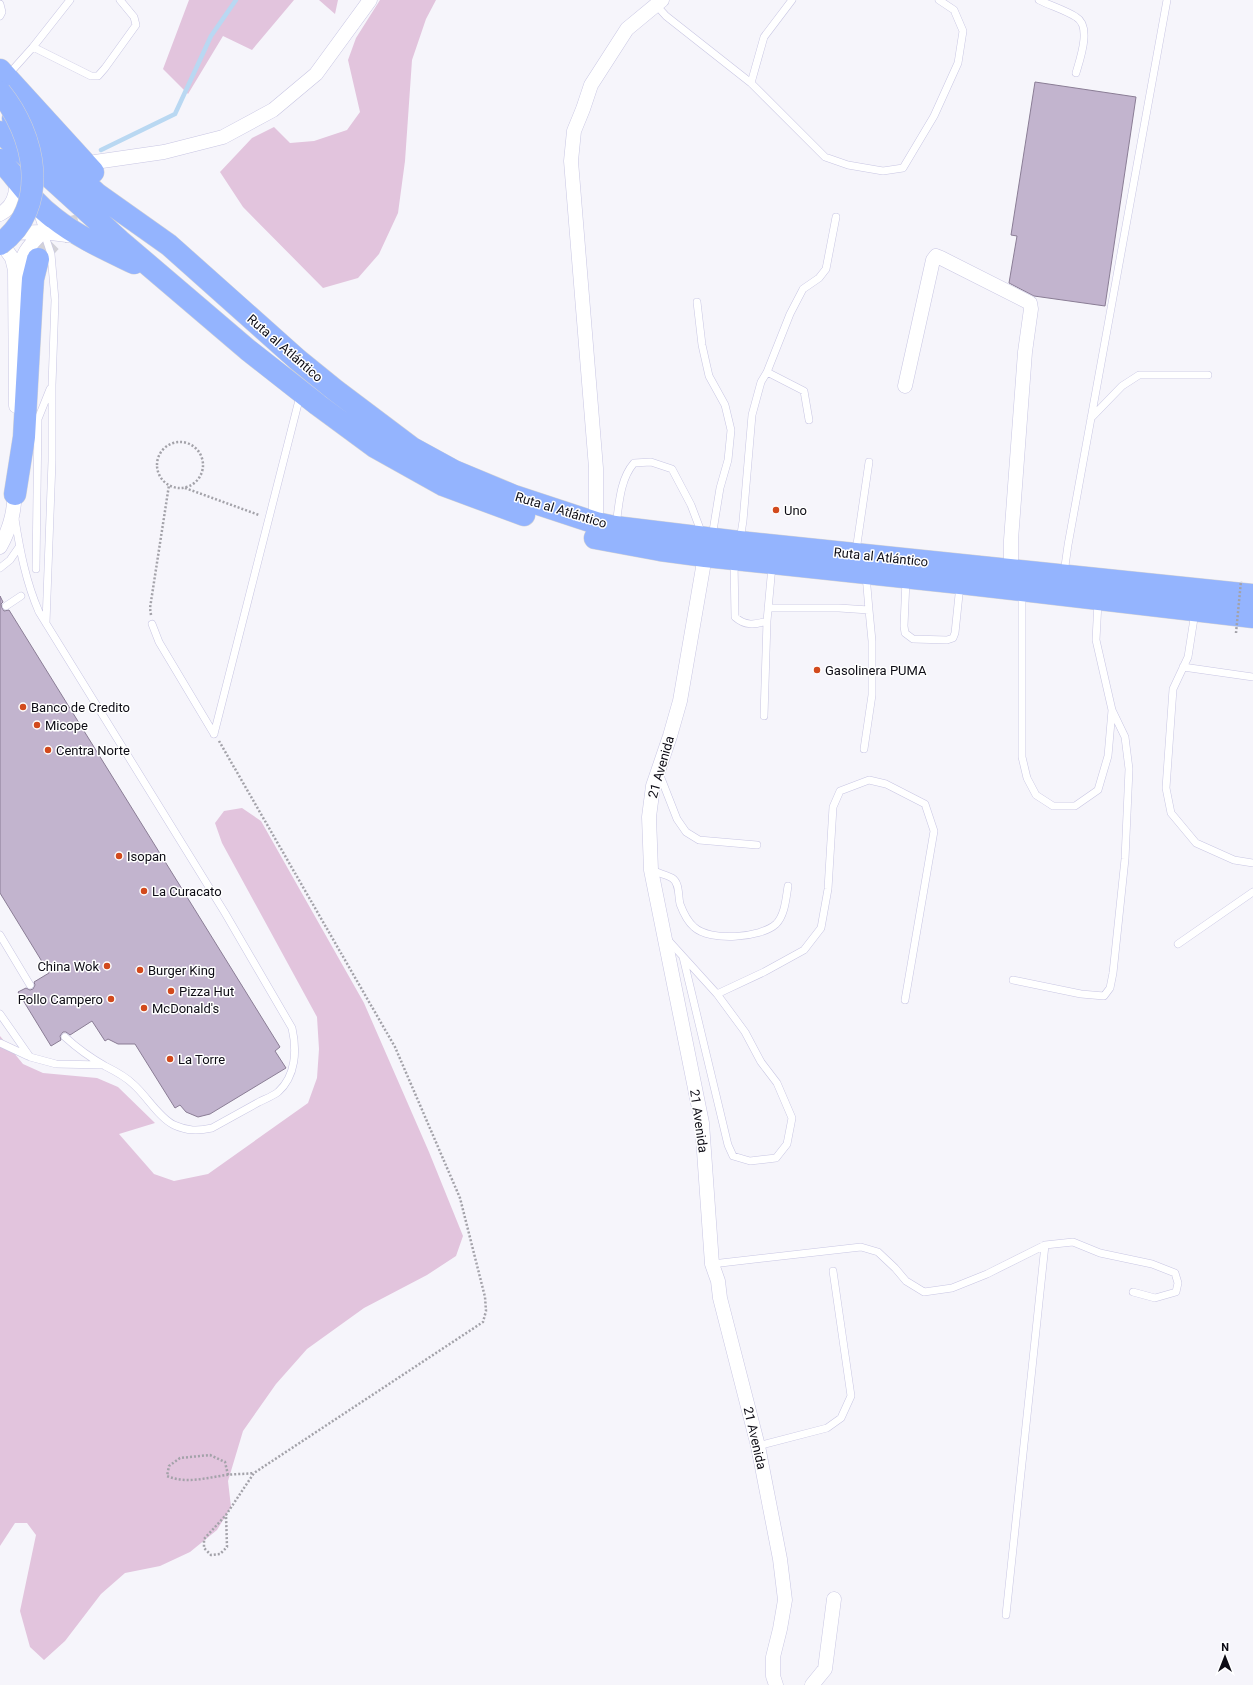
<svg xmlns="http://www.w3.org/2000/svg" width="1253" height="1685" font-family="Roboto,sans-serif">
<rect width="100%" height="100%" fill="#f6f5fb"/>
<path fill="#e2c4dd" d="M189,0H294L252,50L223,36L188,94L163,69Z
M320,0H338L335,14L319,0Z
M380,0H436L426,19L412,60L405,161L398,213L379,254L358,278L323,288L243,207L220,172L252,138L274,127L290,143L314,141L347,130L360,112L348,60L356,38Z
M242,808L261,821L364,1003L429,1152L463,1236L456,1256L427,1275L364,1308L307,1349L276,1384L243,1431L228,1481L231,1507L217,1530L190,1552L160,1566L125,1573L101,1594L65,1641L44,1660L30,1647L20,1611L36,1535L27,1523H15L0,1546V1036L23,1064L43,1073L97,1078L118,1087L155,1123L119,1134L154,1174L174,1181L208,1174L308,1103L317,1078L319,1049L317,1017L222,843L215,823L224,811Z"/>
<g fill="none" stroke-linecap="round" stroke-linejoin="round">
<path stroke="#b9d8f2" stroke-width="4.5" d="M101,150L175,114L211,36L236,0"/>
</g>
<path fill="#c2b4ce" stroke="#8a7d95" d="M1035,82L1136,97L1105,306L1034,296L1009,283L1017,236L1011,235Z
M0,596L3,602L1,604L2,608L4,611L9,610L280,1047L275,1051L286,1068L210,1114L198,1117L186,1112L180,1105L175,1108L135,1044H118L108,1039L105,1041L92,1021L70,1035L66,1032H63L60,1036L61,1040L51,1046L18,992L26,988L30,990L33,989L35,985L34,982L49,973L0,893Z"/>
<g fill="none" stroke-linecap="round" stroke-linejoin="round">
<path stroke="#d3d2d8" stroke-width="22" stroke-dasharray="22 11" stroke-linecap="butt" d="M38,259C53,230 82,217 114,226"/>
<g stroke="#c8c6e3" stroke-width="8">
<path id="service" d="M1039,0C1051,6 1065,10 1076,17C1092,26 1080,59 1076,73
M0,4L2,12L0,16
M656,5L666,16L751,83L825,157L848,165L883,171L903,168L934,116L958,63L963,31L954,10L939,0
M33,47L70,0
M8,75L33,47L91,76H98L105,68L136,25L134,17L120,0
M751,83L764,37L792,0
M37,212L51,254L55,300L52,385V461L46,623
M697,302L702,345L709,376L725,405L731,430L728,460L720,488L712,537
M767,372L804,391L809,420
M1091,418L1122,386L1139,375H1208
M15,519C20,551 26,582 39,612L225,913L292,1028C297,1050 296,1076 278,1092C273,1096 265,1099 259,1102C243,1111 228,1119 212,1128C198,1131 187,1131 174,1125C159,1118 146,1095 133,1084C125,1076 115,1071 105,1066C91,1058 77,1048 65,1037
M616,526C619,504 620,479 634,463L651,462L672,469L691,505L702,534
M740,540L743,521L752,415L761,382L767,372L790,314L803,289L819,278L826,269L836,217
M856,551L869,462
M734,561L735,617C745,626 755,625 767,621L772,566
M0,568L10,560L19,547
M36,569L38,419L50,389
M1064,573L1068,545L1167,0
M906,580L904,626L905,633L913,639L947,640L953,638L955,633L960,585
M1022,592V757L1027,778L1036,795L1053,806H1075L1098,790L1108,756L1112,710L1096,640L1098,602
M6,606L21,596
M768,608H839L869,610L866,575
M1195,612L1188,657L1173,689L1166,788L1171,813L1196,843L1234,860L1253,863
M152,624L159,642L214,734
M1183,667L1253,677
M764,716L767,621
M214,734L300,396
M864,749L872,695V641L869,610
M659,773L677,819L686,832L699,840L757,845
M652,870C657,873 667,875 672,878C680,883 678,896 680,904C683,912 687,921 694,927C710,942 761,938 776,924C785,915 786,898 788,886
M0,935L30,985
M668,940L717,994L745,1032L761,1062L777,1083L792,1118L787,1144L776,1158L750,1161L733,1156L728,1145L683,957
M1178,944L1253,892
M1013,980L1081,994L1104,996L1110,988L1113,973L1125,859L1129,769L1125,737L1112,710
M717,994L764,972L804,950L821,928L828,889L833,807L840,791L869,780L886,784L925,804L934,831L905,1000
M0,1014L30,1057L56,1064L103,1065
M0,1043L28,1056
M712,1264L861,1247L878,1252L895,1268L906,1281L924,1292L952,1288L987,1274L1045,1245L1073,1242L1100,1253L1152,1264L1175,1273L1178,1283L1176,1292L1155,1298L1133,1292
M758,1446L827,1428L841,1418L851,1396L833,1271
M1006,1615L1045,1245"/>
</g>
<g stroke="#c8c6e3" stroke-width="15">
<path id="minor" d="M95,162L164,152L223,137L273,110L316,74L370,0
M0,214C15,206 18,192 15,176
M8,233L43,232L75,236
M0,241L12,258L15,270L16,406
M18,276C22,254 27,247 43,232
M905,386L933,260L936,256L941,258L1030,303L1031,309L1025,352L1011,540V571
M596,523V468L571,161L574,131L583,109L591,85L627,29L662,0
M0,547C11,527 15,509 15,486
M705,556L680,701L670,736L653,786L649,817L651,870L702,1123L712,1264L718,1281L720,1298L758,1446L780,1559L785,1600L780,1629L773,1657V1676L776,1685
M812,1685L825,1669L834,1599"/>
</g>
<g stroke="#d3d3d5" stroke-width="23">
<path id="trunk" d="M0,70L93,172
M13,118L38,139L97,194L169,245L298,360L335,390L412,448L454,471L514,496L596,523L615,527L739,542L1253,595
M0,132L119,240L248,350L318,405L375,447L443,485L524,515
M0,160C18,179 32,202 54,218C78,237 107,250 134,263
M15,494L24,437L32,294L33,279L38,259
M595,538L660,550L705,556L960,583L1253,617"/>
</g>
<path stroke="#a3a2a9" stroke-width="2.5" stroke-dasharray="2 2" stroke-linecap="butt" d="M157 465a23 23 0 1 1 46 0a23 23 0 1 1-46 0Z
M185,488L259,515
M151,615L150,608L169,485
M219,741L395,1047L460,1198L485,1297L486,1311L483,1322L254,1473L226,1515L204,1539V1548L211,1555L220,1554L227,1547L226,1515
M228,1475L225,1462L210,1455L180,1458L169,1466L167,1476C186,1484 206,1478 226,1475C235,1474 245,1474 254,1473"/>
<use href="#service" stroke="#fff" stroke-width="7"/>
<use href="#minor" stroke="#fff" stroke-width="14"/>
<use href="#trunk" stroke="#94b4fe" stroke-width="22"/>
<g stroke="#d3d3d5" stroke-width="23" stroke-linecap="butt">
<path id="trunk-bridge" d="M0,92C35,135 51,206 0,244"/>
</g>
<path stroke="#a3a2a9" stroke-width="2.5" stroke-dasharray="2 2" stroke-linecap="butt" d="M1236,633L1241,581"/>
<use href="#trunk-bridge" stroke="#94b4fe" stroke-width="22"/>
</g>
<g fill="#d24a1d" stroke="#fff" stroke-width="1.5">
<circle cx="776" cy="510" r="4"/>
<circle cx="817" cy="670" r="4"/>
<circle cx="23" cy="707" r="4"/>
<circle cx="37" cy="725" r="4"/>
<circle cx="48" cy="750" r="4"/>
<circle cx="119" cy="856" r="4"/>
<circle cx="144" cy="891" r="4"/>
<circle cx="107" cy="966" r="4"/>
<circle cx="140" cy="970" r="4"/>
<circle cx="171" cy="991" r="4"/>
<circle cx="111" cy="999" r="4"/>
<circle cx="144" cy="1008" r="4"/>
<circle cx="170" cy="1059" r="4"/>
</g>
<g text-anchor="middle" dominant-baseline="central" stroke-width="3" stroke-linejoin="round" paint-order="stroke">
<g font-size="13" fill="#0d0c15" stroke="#fff">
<text transform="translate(285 348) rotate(41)">Ruta al Atlántico</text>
<text transform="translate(561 510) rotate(17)">Ruta al Atlántico</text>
<text transform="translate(881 557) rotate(6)">Ruta al Atlántico</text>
<text transform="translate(661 767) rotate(-74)">21 Avenida</text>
<text transform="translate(699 1121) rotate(82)">21 Avenida</text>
<text transform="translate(755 1438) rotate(77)">21 Avenida</text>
</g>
<g font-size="13" fill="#0d0c15" stroke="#fff" text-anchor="start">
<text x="784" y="510">Uno</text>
<text x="825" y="670">Gasolinera PUMA</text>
<text x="31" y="707">Banco de Credito</text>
<text x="45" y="725">Micope</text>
<text x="56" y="750">Centra Norte</text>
<text x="127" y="856">Isopan</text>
<text x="152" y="891">La Curacato</text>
<text x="99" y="966" text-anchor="end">China Wok</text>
<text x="148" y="970">Burger King</text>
<text x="179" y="991">Pizza Hut</text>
<text x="103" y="999" text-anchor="end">Pollo Campero</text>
<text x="152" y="1008">McDonald's</text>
<text x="178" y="1059">La Torre</text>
</g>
</g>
<g transform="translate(1225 1657)" stroke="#ffffff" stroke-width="3" paint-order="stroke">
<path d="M0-3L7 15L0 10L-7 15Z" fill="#0d0c15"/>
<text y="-6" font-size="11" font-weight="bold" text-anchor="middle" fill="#0d0c15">N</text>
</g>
</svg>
